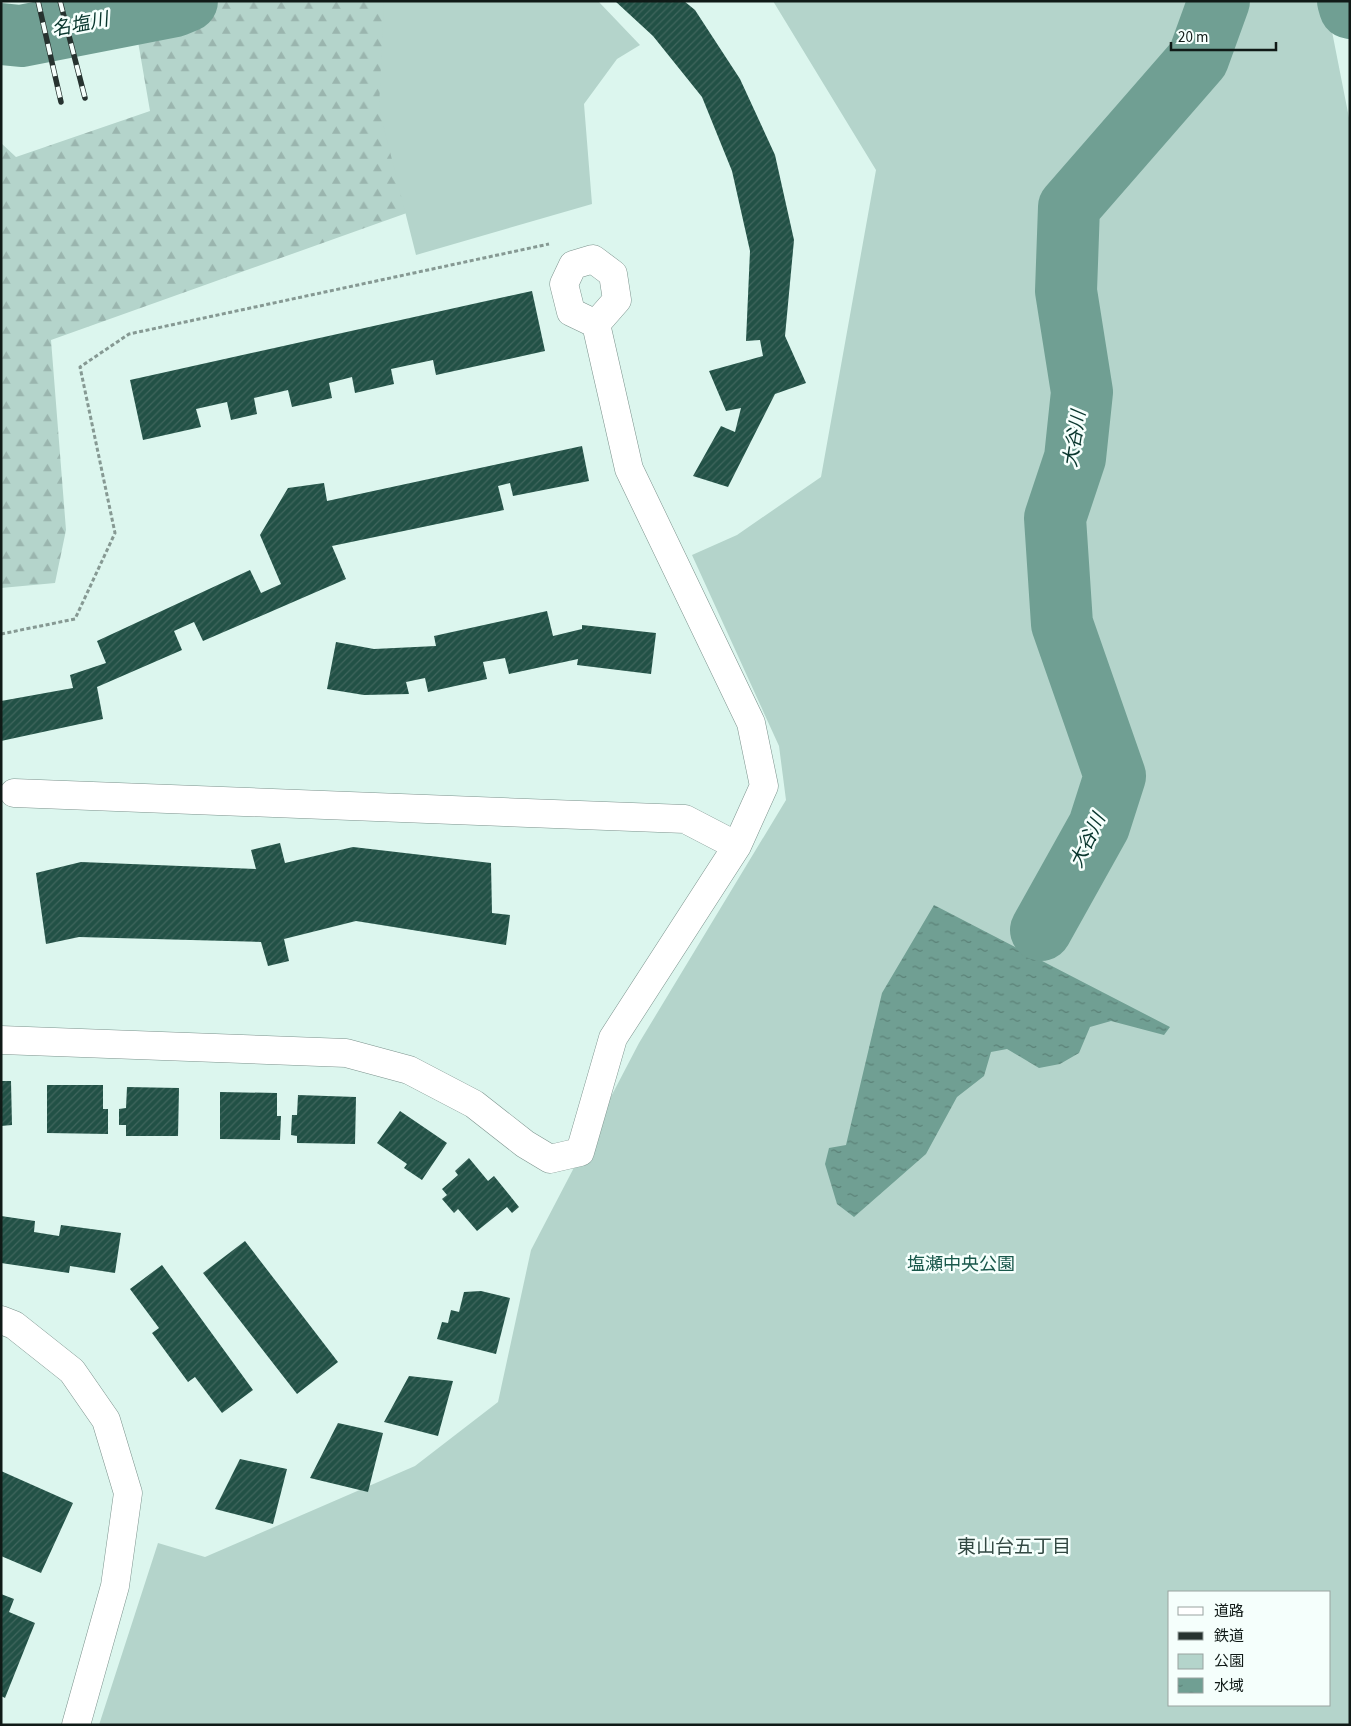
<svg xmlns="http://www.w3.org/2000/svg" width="1351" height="1726" font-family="'Source Sans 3','Noto Sans JP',sans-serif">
<defs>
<pattern id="forest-firs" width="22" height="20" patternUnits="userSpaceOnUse" patternTransform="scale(1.25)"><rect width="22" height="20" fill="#b4d4cb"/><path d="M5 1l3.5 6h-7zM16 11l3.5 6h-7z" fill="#9ab5ae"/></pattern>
<pattern id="water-ripples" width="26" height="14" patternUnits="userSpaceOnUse" patternTransform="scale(1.25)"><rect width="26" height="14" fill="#709f93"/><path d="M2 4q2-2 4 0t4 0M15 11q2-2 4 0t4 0" fill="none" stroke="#5b8177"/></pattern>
<pattern id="building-hatch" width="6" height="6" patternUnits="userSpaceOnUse" patternTransform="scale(1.25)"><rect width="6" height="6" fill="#225146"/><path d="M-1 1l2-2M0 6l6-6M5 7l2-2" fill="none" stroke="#40665d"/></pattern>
</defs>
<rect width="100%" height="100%" fill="#dcf6ee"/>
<path fill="url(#forest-firs)" d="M131,1H450L502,179L51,340L66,530L55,583L1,588V143L16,157L150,111Z"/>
<path fill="#b4d4cb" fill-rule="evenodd" d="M384,1H598L640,45L617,59L584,104L592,204L416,255L379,108Z
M773,1H1326L1350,123V1725H99L158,1543L205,1557L415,1466L498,1402L531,1250L639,1043L786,800L779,746L692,555L737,535L821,477L876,170ZM1170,1592H1330V1705H1170Z"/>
<path fill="url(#water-ripples)" d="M934,905L1170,1027L1164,1035L1111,1021L1090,1027L1079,1053L1060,1064L1039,1068L1007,1049L991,1052L984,1076L957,1097L926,1154L854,1217L837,1204L825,1164L829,1148L846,1145L882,993Z"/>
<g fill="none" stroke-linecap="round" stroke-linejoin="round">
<path stroke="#709f93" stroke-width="62" d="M1348,1L1350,8
M1,34L21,36L175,6L187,1
M1041,930L1099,826L1115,776L1062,624L1055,518L1075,458L1082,392L1066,291L1069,207L1198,59L1219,1"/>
</g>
<path fill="url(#building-hatch)" d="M615,1H684L695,10L740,79L775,155L794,240L785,336L806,383L775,394L728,487L693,476L721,426L735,432L741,408L726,411L709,371L763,356L760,340L746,341L750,251L732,171L702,97L653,36Z
M532,291L545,351L436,375L433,360L391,369L394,384L355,393L352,377L329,383L332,398L292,407L288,390L254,398L257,414L231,420L227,402L196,409L201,427L143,440L130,380Z
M582,446L589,481L513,496L510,483L498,486L504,510L332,546L346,579L203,641L194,622L174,631L182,650L97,687L103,719L1,741V701L73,688L70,675L106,663L97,641L250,570L261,593L281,584L260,535L288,488L324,483L327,501Z
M547,611L553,636L582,629V625L656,633L651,674L577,665L578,659L509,674L505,658L483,662L487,679L428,692L425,678L406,682L409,694L364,695L327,689L336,642L374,649L436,646L434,636Z
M280,843L285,863L353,847L491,863L492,913L510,915L506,945L356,921L284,939L289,961L268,966L261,942L79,937L46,944L36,873L81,862L256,869L251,850Z
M1,1081H11L12,1125L1,1126Z
M47,1085H103V1109H108V1134L47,1133Z
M127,1087L179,1088L178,1136H126V1125H119V1109L126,1108Z
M220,1092L277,1093V1116H281L280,1140L220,1139Z
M298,1095L356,1097L355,1144L297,1143V1136L291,1135L292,1115H297Z
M400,1111L447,1143L422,1180L404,1168L407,1164L377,1143Z
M469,1158L488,1181L494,1176L519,1207L512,1213L507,1207L477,1231L458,1209L454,1213L442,1199L447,1195L442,1189L458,1175L455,1171Z
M1,1216L35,1221L34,1232L59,1236L61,1225L121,1233L115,1273L70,1266L69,1273L1,1263Z
M245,1241L338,1362L297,1394L203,1273Z
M162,1265L253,1390L222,1413L195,1377L188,1382L152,1333L159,1328L130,1289Z
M481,1291L510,1298L496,1354L437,1339L442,1322L448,1323L451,1310L459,1312L464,1292Z
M409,1376L453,1381L438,1436L384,1422Z
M338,1423L383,1433L368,1492L310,1478Z
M240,1459L287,1469L273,1524L215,1509Z
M1,1471L73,1503L41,1573L1,1556Z
M1,1594L14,1599L9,1612L35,1623L5,1698L1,1696Z"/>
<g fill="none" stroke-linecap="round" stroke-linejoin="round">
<g stroke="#7c938d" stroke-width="29">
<path id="minor" d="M593,259L613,274L617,300L596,324L571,312L564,284L573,265Z
M14,793L685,819L737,846
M1,1040L346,1053L409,1070L474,1104L525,1144L550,1159L580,1152L613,1038L737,846L764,786L751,723L629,469L596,324
M1,1320L14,1325L72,1371L106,1420L128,1493L115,1586L76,1725"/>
</g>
<path stroke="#869993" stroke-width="3" stroke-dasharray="4 2.5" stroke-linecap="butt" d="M1,634L75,619L115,533L80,367L129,334L549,244"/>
<use href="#minor" stroke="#fff" stroke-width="28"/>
<g stroke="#273330" stroke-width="5.5">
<path id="rail" d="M38,1L61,102
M60,1L85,98"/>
</g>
<use href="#rail" stroke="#f5fffc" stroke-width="4" stroke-dasharray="11" stroke-linecap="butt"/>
</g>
<g text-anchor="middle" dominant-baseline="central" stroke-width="5" stroke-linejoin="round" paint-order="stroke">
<g font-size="18" fill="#19584b" stroke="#f5fffc">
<text x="961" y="1264">塩瀬中央公園</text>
</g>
<g font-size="19" font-style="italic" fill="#08362d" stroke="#f5fffc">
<text transform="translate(80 25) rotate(-11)">名塩川</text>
<text transform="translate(1075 439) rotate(-81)">大谷川</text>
<text transform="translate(1088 841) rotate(-64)">大谷川</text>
</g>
<g font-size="19" fill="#324842" stroke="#f5fffc">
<text x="1014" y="1547">東山台五丁目</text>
</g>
</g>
<rect width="1351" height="1726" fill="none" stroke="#101a17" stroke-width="5"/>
<rect x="1168" y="1591" width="162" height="115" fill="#f5fffc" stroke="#99a3a0"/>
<rect x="1178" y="1607" width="25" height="8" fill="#ffffff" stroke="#99a3a0"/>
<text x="1214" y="1616" font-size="15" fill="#101a17">道路</text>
<rect x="1178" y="1632" width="25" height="8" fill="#273330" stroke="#99a3a0"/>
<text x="1214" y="1641" font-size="15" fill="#101a17">鉄道</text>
<rect x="1178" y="1654" width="25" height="15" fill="#b4d4cb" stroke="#99a3a0"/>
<text x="1214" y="1666" font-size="15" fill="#101a17">公園</text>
<rect x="1178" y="1678" width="25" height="15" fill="url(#water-ripples)" stroke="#99a3a0"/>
<text x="1214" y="1691" font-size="15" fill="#101a17">水域</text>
<path d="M1171 42v8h105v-8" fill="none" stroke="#101a17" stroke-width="2.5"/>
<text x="1178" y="42" font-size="15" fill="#101a17" stroke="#f5fffc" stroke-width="4" paint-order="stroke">20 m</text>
</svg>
